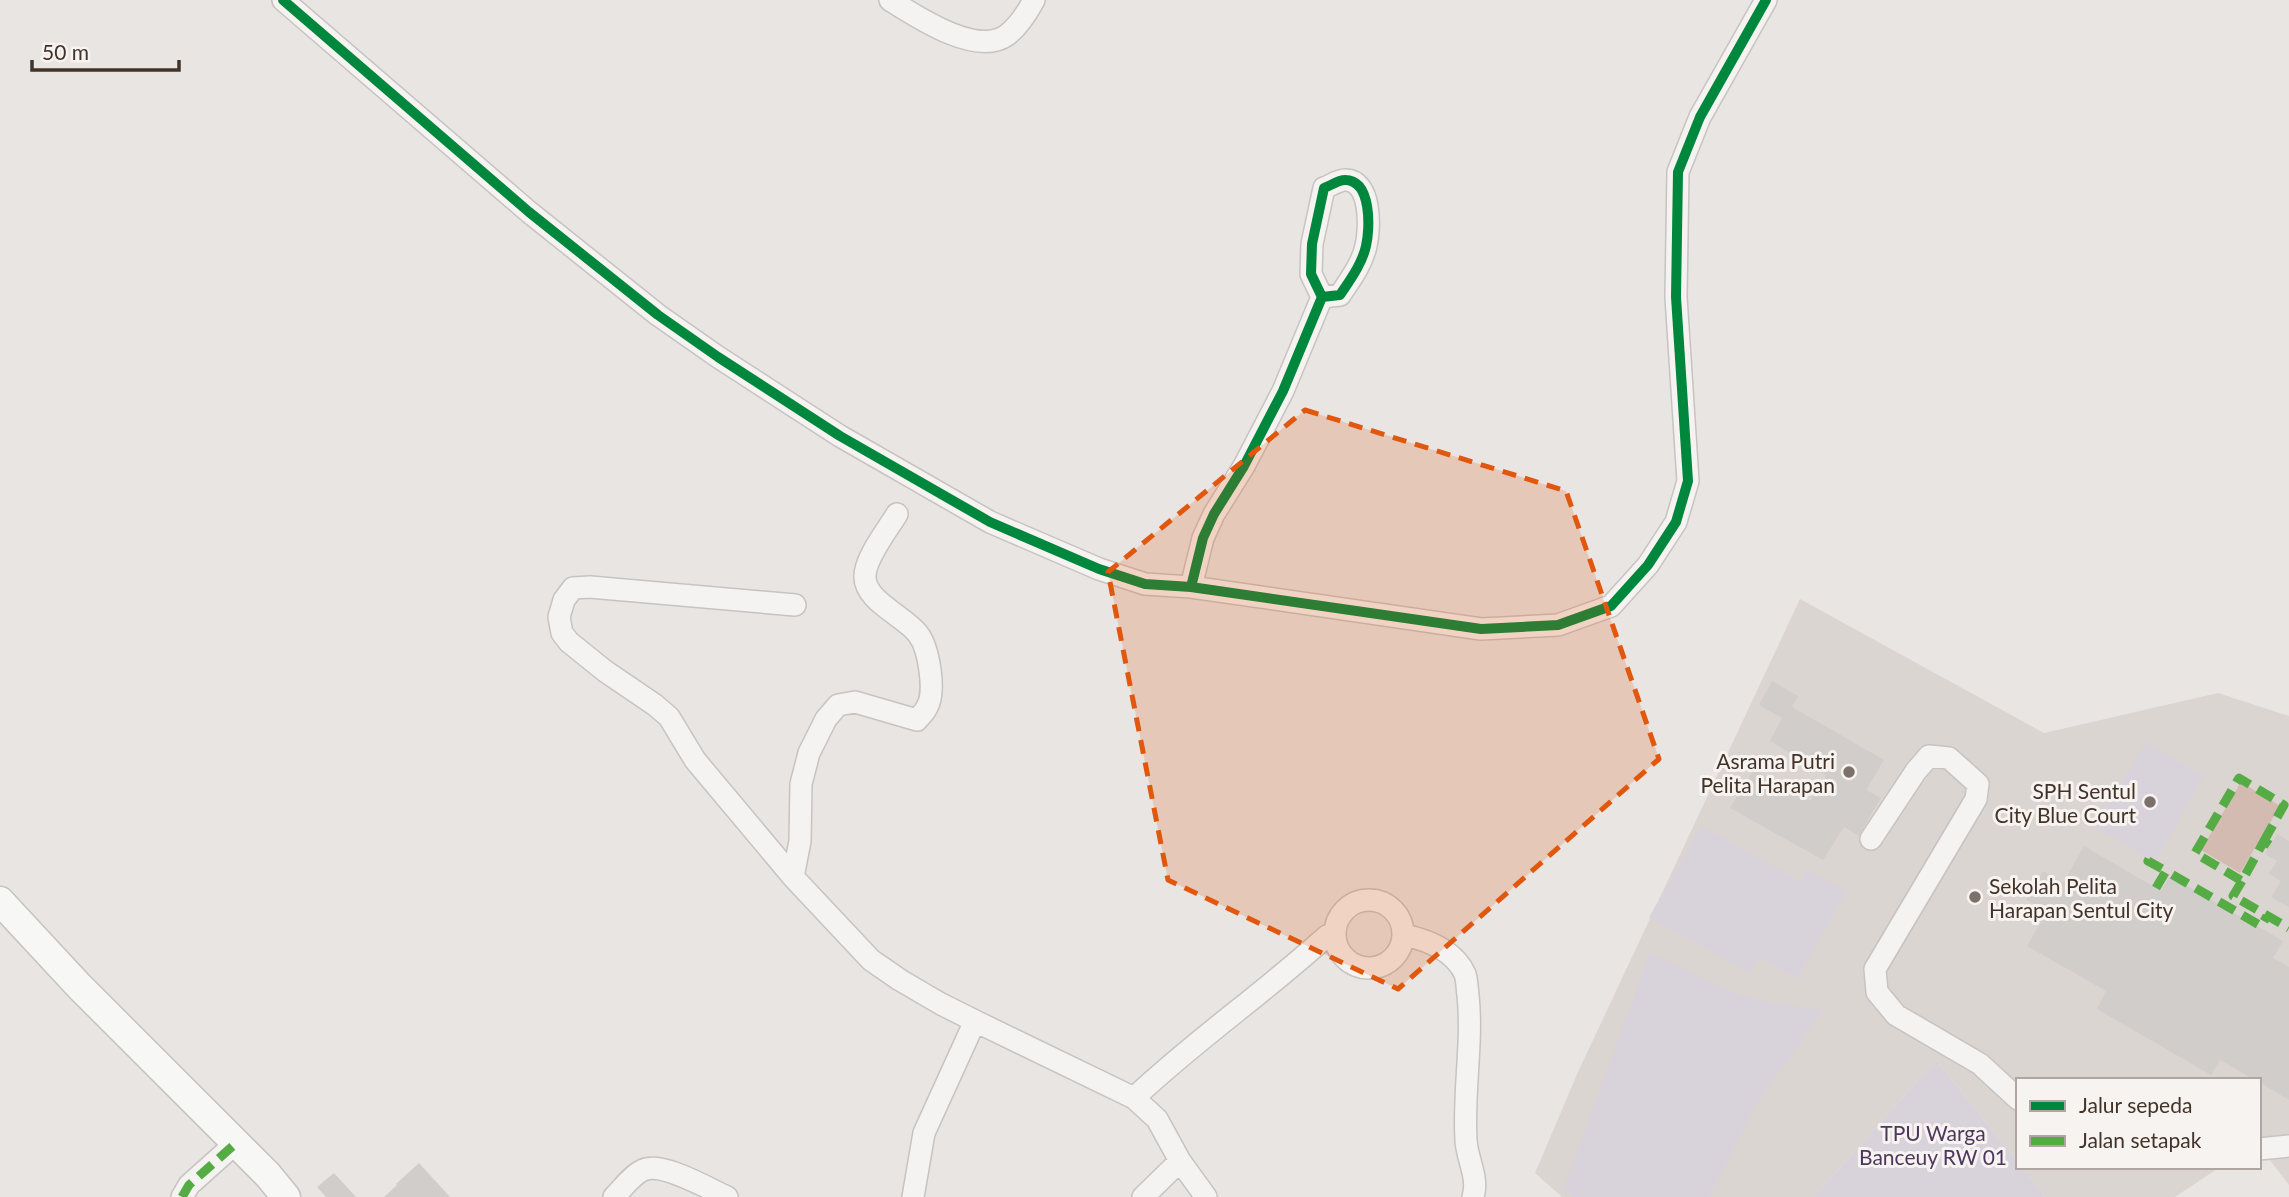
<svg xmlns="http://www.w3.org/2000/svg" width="2289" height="1197" font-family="Lato,sans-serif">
<rect width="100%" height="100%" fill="#e8e5e3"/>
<path fill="#dbd5d1" d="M1800,599L2044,733L2218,693L2289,716V1185L2259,1146V1080H2018V1162L1936,1060L1814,1197H1562L1535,1173L1578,1072Z
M2022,1167H2220L2175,1197H2046Z"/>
<path fill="#d8d2db" d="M2145,742L2204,776L2155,862L2096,828Z
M1702,826L1799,881L1808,870L1846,892L1797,979L1759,958L1749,973L1649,917Z
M1650,953L1732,992L1772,1003L1824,1010L1756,1104L1709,1197H1574L1563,1189Z
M1936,1060L2018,1162V1167H2022L2046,1197H1814Z"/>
<path fill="#d3bbb1" d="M2241,782L2280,806L2240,873L2201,850Z"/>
<path fill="#d0cdcb" d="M1772,681L1798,696L1792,707L1884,760L1866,790L1881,798L1873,811L1859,836L1844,827L1823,860L1730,808L1754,769L1810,801L1826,775L1770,741L1782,718L1759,705Z
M2277,834L2289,841V907L2271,897L2281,881L2269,874L2277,861L2265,854Z
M2084,846L2161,891L2170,876L2283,941L2273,958L2289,967V1100L2259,1082V1080H2255L2220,1060L2211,1075L2097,1009L2106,991L2027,946L2047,911L2026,900L2043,871L2063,883Z
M419,1163L450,1197H384L397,1185L396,1184Z
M334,1173L356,1197H326L317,1187Z"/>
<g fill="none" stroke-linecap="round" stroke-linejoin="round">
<g stroke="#c6c3c1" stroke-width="24">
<path id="minor" d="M283,0L529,212L658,315L718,357L840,436L990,522L1099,569L1145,584L1191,587L1481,629L1558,625L1611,606L1648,565L1676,522L1688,481L1676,297L1678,172L1700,117L1766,0
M890,0C917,17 977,57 1007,35C1019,26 1027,13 1034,0
M1191,587L1203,538L1214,514L1244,466L1283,391L1322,297L1340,295C1350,280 1362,264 1366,246C1370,229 1372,180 1345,180C1338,180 1330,186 1324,188L1312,244L1311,274L1322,297
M795,605L590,587L573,588L564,600L559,617L562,633L569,642L605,671L655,705L669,717L695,760L793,877L871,960L900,980L941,1004L975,1021L924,1133L913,1197
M1871,839L1916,771L1929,756L1949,758L1978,784L1976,799L1875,969L1877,992L1896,1015L1980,1064L2018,1099
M793,877L800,841L801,784L809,753L826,719L838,705L855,702L917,720C920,716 925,712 927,707C936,692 929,648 918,634C906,617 864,601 865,576C865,558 888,529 897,514
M1335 934a34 34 0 1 1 68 0a34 34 0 1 1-68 0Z
M1404,935C1428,940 1454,950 1465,974C1467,980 1467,988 1468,995C1473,1043 1463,1092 1466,1140C1467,1160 1479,1177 1473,1197
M975,1021L1134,1098C1193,1042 1260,996 1320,942L1327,936L1335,934
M1134,1098L1157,1119L1180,1161L1206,1197
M2259,1149L2289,1146
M182,1197L189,1185L236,1143
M614,1197C622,1189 632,1175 643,1170C662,1161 709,1189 727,1197
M1143,1197L1180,1161"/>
</g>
<g stroke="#c6c2c0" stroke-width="31">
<path id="major" d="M0,901L79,986L268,1175L286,1197"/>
</g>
<use href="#minor" stroke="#f5f3f2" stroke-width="21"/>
<use href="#major" stroke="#f7f7f6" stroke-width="28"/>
<path stroke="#56ac44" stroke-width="9" stroke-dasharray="18 9" stroke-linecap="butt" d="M2264,841L2284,805L2239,778L2195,853L2242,881L2264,841L2270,845
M2149,859L2148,861L2166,871
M2242,881L2233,896L2289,928
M2156,888L2166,871L2261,926L2267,916
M182,1197L189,1185L236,1143"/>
<g stroke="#f7f3f1" stroke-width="15">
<path id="cycleway" d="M283,0L529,212L658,315L718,357L840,436L990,522L1099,569L1145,584L1191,587L1481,629L1558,625L1611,606L1648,565L1676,522L1688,481L1676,297L1678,172L1700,117L1766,0
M1191,587L1203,538L1214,514L1244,466L1283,391L1322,297L1340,295C1350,280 1362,264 1366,246C1370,229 1372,180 1345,180C1338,180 1330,186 1324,188L1312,244L1311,274L1322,297"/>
</g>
<use href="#cycleway" stroke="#00873e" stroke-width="10"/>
</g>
<path fill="#e0570d" fill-opacity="0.2" stroke="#e0570d" stroke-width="5" stroke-dasharray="14 9" stroke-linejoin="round" d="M1305,410L1566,491L1659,759L1398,989L1168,880L1108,572Z"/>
<g fill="#7c716a" stroke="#f7f3f1" stroke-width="2.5">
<circle cx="1849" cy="772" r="7"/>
<circle cx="2150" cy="802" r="7"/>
<circle cx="1975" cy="897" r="7"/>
</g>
<g text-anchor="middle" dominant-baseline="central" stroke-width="6" stroke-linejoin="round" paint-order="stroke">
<g font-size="21" fill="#423329" stroke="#f7f3f1" text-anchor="end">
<text x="1835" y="760">Asrama Putri<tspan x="1835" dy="24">Pelita Harapan</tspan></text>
<text x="2136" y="790">SPH Sentul<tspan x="2136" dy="24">City Blue Court</tspan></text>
<text x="1989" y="885" text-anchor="start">Sekolah Pelita<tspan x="1989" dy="24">Harapan Sentul City</tspan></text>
</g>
<g font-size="21" fill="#4d375d" stroke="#f7f3f1">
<text x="1933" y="1132">TPU Warga<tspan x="1933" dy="24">Banceuy RW 01</tspan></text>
</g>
</g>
<rect x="2016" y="1078" width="245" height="91" fill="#f7f3f1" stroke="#afa6a1" stroke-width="2"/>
<rect x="2030" y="1101" width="35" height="10" fill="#00873e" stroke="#afa6a1" stroke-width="2"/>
<text x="2079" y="1113" font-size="21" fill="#423329">Jalur sepeda</text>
<rect x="2030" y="1136" width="35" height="10" fill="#56ac44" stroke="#afa6a1" stroke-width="2"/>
<text x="2079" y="1148" font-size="21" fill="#423329">Jalan setapak</text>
<path d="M32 60v10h147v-10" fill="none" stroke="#423329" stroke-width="3.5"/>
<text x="42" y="60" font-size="21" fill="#423329" stroke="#f7f3f1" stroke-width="5" paint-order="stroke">50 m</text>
</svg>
